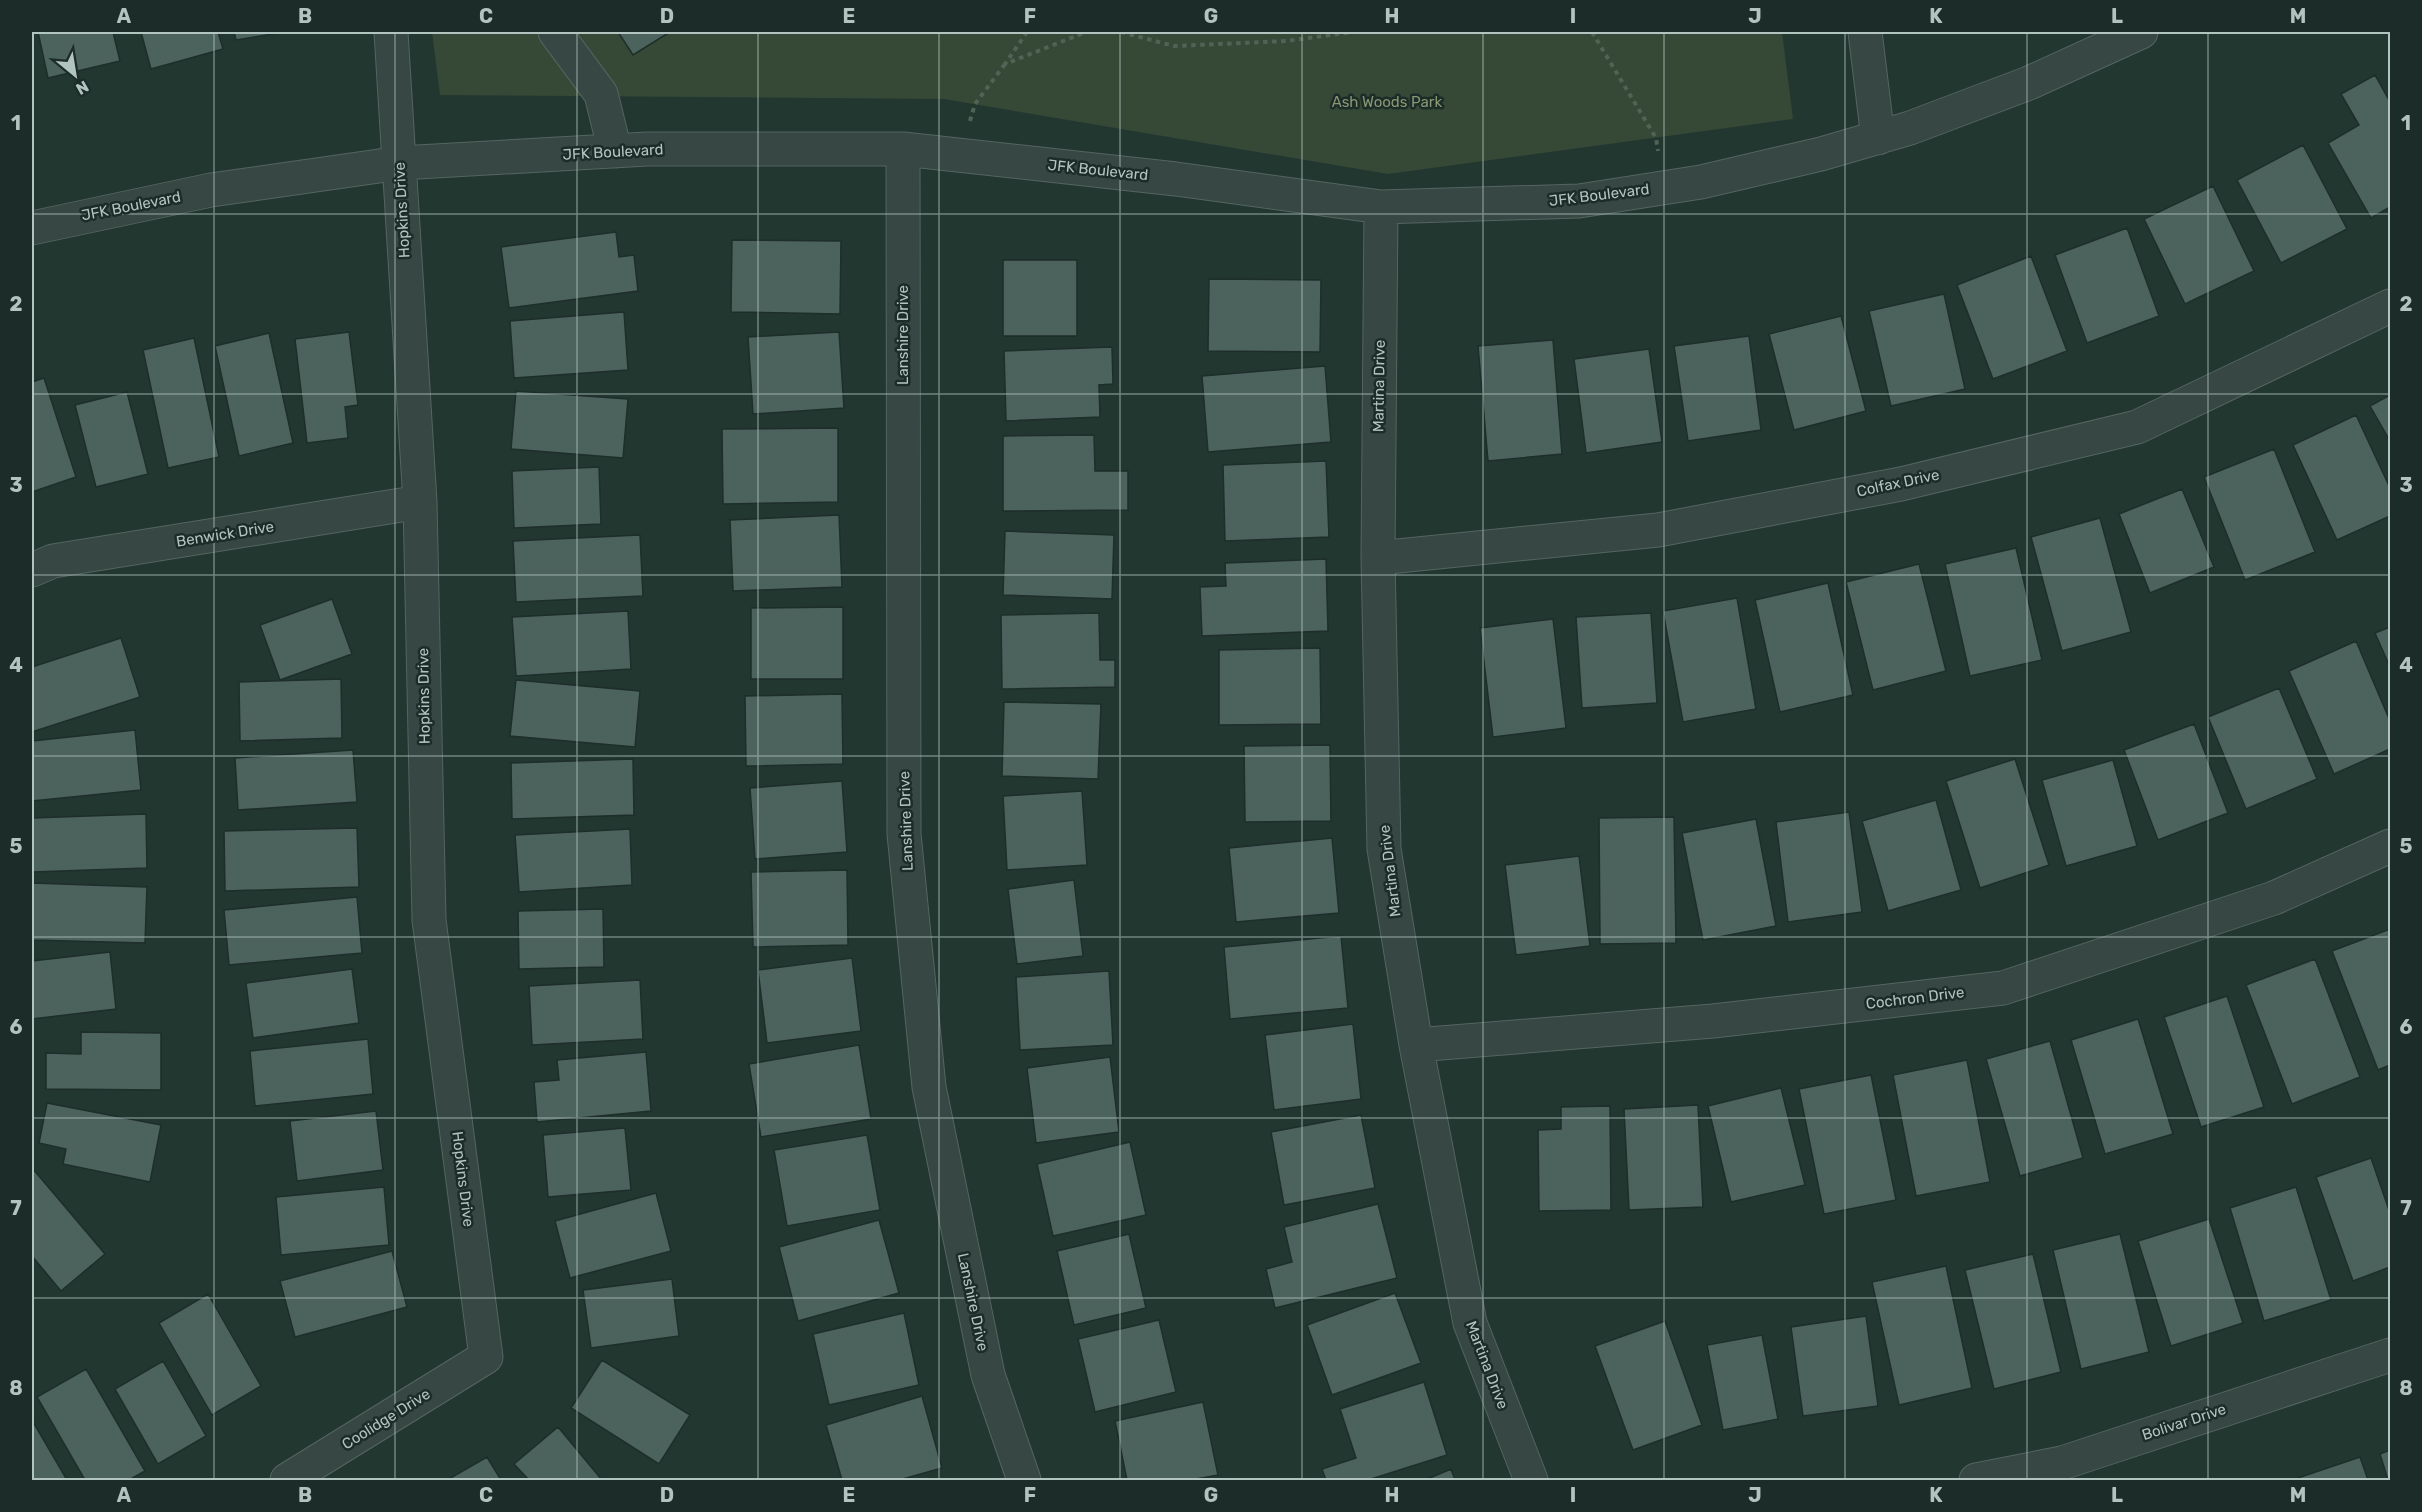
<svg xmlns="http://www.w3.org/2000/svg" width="2422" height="1512" font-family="Rubik,sans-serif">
<rect width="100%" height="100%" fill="#233731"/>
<path fill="#364836" d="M432,32H1782L1793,119L1388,174L944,99L440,95Z"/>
<path fill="#4c625d" stroke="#1e2e2a" stroke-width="1.5" d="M38,32H113L120,61L48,78Z
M141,32H218L223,49L151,69Z
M234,32H285L236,40Z
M618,32H670L633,55Z
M2375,75L2390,102V207L2371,218L2328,143L2359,125L2341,94Z
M2303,145L2347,229L2281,263L2237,180Z
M2213,186L2254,271L2185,304L2144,219Z
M2127,228L2159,316L2087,343L2055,255Z
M616,232L619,257L634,255L638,291L509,308L501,247Z
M732,240L841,241L840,314L731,312Z
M2031,256L2067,351L1993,379L1957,285Z
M1003,260H1077V336H1003Z
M1209,279L1321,280L1320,352L1208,351Z
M1944,294L1965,389L1891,406L1869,311Z
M624,312L628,370L514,378L510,321Z
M1841,316L1866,411L1794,430L1769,334Z
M349,332L358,405L345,407L348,438L307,443L295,339Z
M839,332L844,408L753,414L748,337Z
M269,333L293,443L239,456L215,346Z
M1749,336L1761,430L1688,441L1674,346Z
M194,338L219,457L168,468L143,350Z
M1553,340L1562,454L1488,461L1478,346Z
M1112,347L1113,384L1099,385L1100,417L1006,421L1004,351Z
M1649,349L1662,442L1586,453L1574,359Z
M1325,366L1331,442L1208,452L1202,376Z
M44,378L76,477L32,492V382Z
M516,391L628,399L623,458L511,449Z
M127,392L148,474L96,487L75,405Z
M2390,395V441L2370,406Z
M2356,415L2390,488V516L2337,540L2293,445Z
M838,428V502L723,504L722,429Z
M1094,435L1095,471H1128V510L1003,511V436Z
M2274,449L2315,552L2245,580L2204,477Z
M1326,461L1329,537L1225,541L1223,465Z
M599,467L601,524L514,528L512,471Z
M2182,489L2214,567L2150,593L2119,514Z
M839,515L842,587L733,591L730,520Z
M2100,518L2131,632L2062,651L2031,537Z
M1005,531L1114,535L1112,599L1003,595Z
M640,535L643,596L516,602L513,541Z
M2016,548L2042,660L1970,676L1945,564Z
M1326,559L1328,631L1202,636L1200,587L1226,586L1225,563Z
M1919,564L1946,671L1873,690L1846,582Z
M1828,583L1853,695L1780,712L1755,600Z
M1737,598L1756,709L1683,722L1663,611Z
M332,599L352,654L280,680L260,625Z
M843,607V679H751V608Z
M628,611L631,669L516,676L512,617Z
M1099,613L1100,660H1115V687L1002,689L1001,615Z
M1651,613L1657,703L1582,708L1576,617Z
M1553,619L1566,728L1493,737L1480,628Z
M2390,627V667L2375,633Z
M121,638L140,697L32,732V667Z
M2356,641L2390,721V749L2334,774L2289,671Z
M1320,648L1321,724L1219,725V650Z
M341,679L342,738L240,741L239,682Z
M516,680L640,691L635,747L510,736Z
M2279,688L2317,779L2246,809L2208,717Z
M842,694L843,764L746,766L745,696Z
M1004,702L1101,704L1098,779L1002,776Z
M2194,724L2228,813L2158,840L2124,750Z
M135,730L141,790L32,801V741Z
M1330,745L1331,821L1245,822L1244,746Z
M353,750L357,802L238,810L235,758Z
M633,759L634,815L512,819L511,763Z
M2015,759L2049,865L1980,888L1946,781Z
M2113,760L2137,846L2066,866L2042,780Z
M842,781L847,852L755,859L750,788Z
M1082,791L1087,865L1007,870L1003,796Z
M1936,800L1961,890L1888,911L1862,821Z
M1849,812L1862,912L1788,922L1776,822Z
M146,814L147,868L32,872V818Z
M1674,817L1676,943L1600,944L1599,818Z
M1756,819L1776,926L1703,940L1682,833Z
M357,828L359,887L225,891L224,831Z
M630,829L632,885L519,892L515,835Z
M1332,838L1339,913L1236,922L1229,848Z
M1579,856L1590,946L1516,955L1505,865Z
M847,870L848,945L753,947L751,872Z
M1074,880L1083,956L1017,964L1008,889Z
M32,883L147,887L145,943L32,940Z
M357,897L362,953L229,965L224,910Z
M603,909L604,967L519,969L518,911Z
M2390,929V1065L2378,1070L2332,951Z
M1341,936L1348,1008L1230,1019L1224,947Z
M110,952L116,1009L32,1019V961Z
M852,958L861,1031L767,1043L758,970Z
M2315,959L2360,1077L2292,1104L2246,985Z
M352,969L359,1023L253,1038L246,983Z
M1109,971L1113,1045L1020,1050L1016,977Z
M640,980L643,1039L532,1045L529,986Z
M2227,996L2264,1107L2201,1127L2164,1017Z
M2138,1019L2173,1134L2105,1154L2071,1040Z
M1353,1024L1361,1099L1274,1110L1265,1035Z
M81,1032L161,1033V1090L46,1089V1053L81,1054Z
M368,1039L373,1094L255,1106L250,1051Z
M2050,1041L2083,1158L2020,1176L1986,1059Z
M859,1045L871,1119L761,1137L749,1064Z
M646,1052L651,1111L537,1122L534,1082L559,1080L557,1060Z
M1110,1057L1119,1132L1036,1143L1027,1068Z
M1967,1060L1990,1182L1916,1196L1893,1075Z
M1871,1075L1896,1200L1824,1214L1799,1089Z
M1781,1088L1805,1185L1731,1202L1708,1106Z
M47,1103L161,1125L150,1182L63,1164L66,1149L39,1143Z
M1698,1105L1703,1207L1629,1210L1624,1109Z
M1610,1106L1611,1210L1539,1211L1538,1130L1561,1129V1107Z
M376,1111L383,1170L297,1181L290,1121Z
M1361,1115L1375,1188L1284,1205L1271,1132Z
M625,1128L631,1190L548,1197L543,1135Z
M867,1135L880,1210L787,1226L774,1150Z
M1130,1142L1146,1215L1053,1236L1037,1164Z
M2371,1158L2390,1213V1267L2353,1281L2316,1177Z
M33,1169L105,1254L61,1291L32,1256Z
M384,1187L389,1245L281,1255L276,1197Z
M2296,1187L2331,1300L2264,1321L2230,1208Z
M656,1193L671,1251L570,1278L555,1221Z
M1378,1204L1397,1278L1275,1308L1266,1269L1292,1262L1284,1227Z
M2209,1219L2243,1323L2171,1346L2138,1241Z
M879,1220L899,1293L798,1321L779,1247Z
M1129,1234L1146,1308L1074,1325L1057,1251Z
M2120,1234L2149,1352L2081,1369L2053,1250Z
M392,1251L407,1307L295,1337L280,1281Z
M2033,1254L2061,1372L1994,1389L1965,1270Z
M1946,1266L1972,1388L1899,1405L1872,1282Z
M672,1279L679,1336L591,1348L583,1290Z
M1395,1293L1421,1363L1332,1395L1307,1325Z
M208,1294L261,1386L212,1415L159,1323Z
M904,1313L919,1385L829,1405L813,1334Z
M1866,1316L1878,1406L1803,1416L1791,1327Z
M1159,1320L1176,1392L1095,1412L1078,1339Z
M1665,1321L1702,1425L1633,1450L1595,1346Z
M1762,1335L1778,1419L1723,1430L1707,1345Z
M602,1360L690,1415L659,1464L571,1408Z
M163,1361L206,1436L158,1464L115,1389Z
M86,1369L145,1471L129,1480H85L37,1397Z
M1424,1382L1447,1455L1368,1480H1326L1322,1469L1356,1458L1340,1409Z
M922,1396L942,1468L899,1480H842L826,1425Z
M1203,1402L1218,1475L1191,1480H1127L1115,1421Z
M32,1420L67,1480H32Z
M558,1427L602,1480H529L514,1464Z
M2390,1450V1480H2388L2380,1454Z
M487,1457L501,1480H447Z
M2360,1457L2368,1480H2292Z
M1451,1469L1455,1480H1425Z"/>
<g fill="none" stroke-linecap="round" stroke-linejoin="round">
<g stroke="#556561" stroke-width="35">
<path id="minor" d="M555,32L601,94L615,151
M1865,32L1878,138
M903,149L904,834L929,1087L988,1375L1024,1480
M1381,207L1378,558L1384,849L1416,1045L1470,1323L1531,1480
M32,228L211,190L400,163L647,149H903L1176,179L1381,207L1579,201L1701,182L1821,154L1910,128L2029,83L2141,32
M1378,558L1658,530L1901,484L2137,427L2390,306
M32,570L53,561L420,502
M1416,1045L1713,1021L2003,988L2274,898L2390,846
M287,1480L486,1357L429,920L420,502L391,32
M1976,1480L2062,1463L2390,1355"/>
</g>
<path stroke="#516356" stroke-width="4" stroke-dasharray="4.5 4.5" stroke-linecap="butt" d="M1027,32L1005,64L1086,32
M1121,32L1174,46L1286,41L1353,32
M1592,32L1656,138L1658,151
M970,121L975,104L1005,64"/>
<use href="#minor" stroke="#374743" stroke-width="33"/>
</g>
<path fill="none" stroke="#b2c4bf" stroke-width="1.5" stroke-opacity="0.55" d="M214,32V1480M395,32V1480M577,32V1480M758,32V1480M939,32V1480M1120,32V1480M1302,32V1480M1483,32V1480M1664,32V1480M1845,32V1480M2027,32V1480M2208,32V1480M32,214H2390M32,394H2390M32,575H2390M32,756H2390M32,937H2390M32,1118H2390M32,1298H2390"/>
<g text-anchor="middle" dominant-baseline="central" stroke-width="5" stroke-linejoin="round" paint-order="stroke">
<g font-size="15" fill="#899772" stroke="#1c2c28">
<text x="1387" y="102">Ash Woods Park</text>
</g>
<g font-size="15" fill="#b2c4bf" stroke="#1c2c28">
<text transform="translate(613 152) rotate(-3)">JFK Boulevard</text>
<text transform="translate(1098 170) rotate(6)">JFK Boulevard</text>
<text transform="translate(1599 195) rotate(-7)">JFK Boulevard</text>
<text transform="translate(131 206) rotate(-11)">JFK Boulevard</text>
<text transform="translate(402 210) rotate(-93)">Hopkins Drive</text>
<text transform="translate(903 335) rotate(-90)">Lanshire Drive</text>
<text transform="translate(1379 386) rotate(-89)">Martina Drive</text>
<text transform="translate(1898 483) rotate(-12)">Colfax Drive</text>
<text transform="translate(225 534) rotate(-9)">Benwick Drive</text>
<text transform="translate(424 696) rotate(-91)">Hopkins Drive</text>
<text transform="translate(906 821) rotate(-92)">Lanshire Drive</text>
<text transform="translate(1390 871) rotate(-97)">Martina Drive</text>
<text transform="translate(1915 998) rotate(-7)">Cochron Drive</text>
<text transform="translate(463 1179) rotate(83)">Hopkins Drive</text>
<text transform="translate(973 1302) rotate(78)">Lanshire Drive</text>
<text transform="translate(1487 1365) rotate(69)">Martina Drive</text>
<text transform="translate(386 1419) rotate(-32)">Coolidge Drive</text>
<text transform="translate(2184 1422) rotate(-18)">Bolivar Drive</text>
</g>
</g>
<rect width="2422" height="1512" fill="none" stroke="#1c2c28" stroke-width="66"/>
<g transform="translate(75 75) rotate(150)" stroke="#1c2c28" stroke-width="4.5" paint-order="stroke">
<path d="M0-4.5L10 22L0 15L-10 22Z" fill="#b2c4bf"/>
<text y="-9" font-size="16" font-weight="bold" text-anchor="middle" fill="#b2c4bf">N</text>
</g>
<rect x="33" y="33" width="2356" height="1446" fill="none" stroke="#b2c4bf" stroke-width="2"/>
<g font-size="20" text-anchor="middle" font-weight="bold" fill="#b2c4bf">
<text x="124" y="23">A</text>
<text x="305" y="23">B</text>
<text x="486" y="23">C</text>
<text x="667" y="23">D</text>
<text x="849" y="23">E</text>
<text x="1030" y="23">F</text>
<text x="1211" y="23">G</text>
<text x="1392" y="23">H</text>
<text x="1573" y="23">I</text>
<text x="1755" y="23">J</text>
<text x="1936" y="23">K</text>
<text x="2117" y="23">L</text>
<text x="2298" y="23">M</text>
<text x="16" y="130">1</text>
<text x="2406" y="130">1</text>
<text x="16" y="311">2</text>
<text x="2406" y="311">2</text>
<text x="16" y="492">3</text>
<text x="2406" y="492">3</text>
<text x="16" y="672">4</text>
<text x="2406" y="672">4</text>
<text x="16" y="853">5</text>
<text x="2406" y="853">5</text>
<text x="16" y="1034">6</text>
<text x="2406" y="1034">6</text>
<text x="16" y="1215">7</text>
<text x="2406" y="1215">7</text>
<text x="16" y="1395">8</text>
<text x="2406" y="1395">8</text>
<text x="124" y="1502">A</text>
<text x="305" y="1502">B</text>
<text x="486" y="1502">C</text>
<text x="667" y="1502">D</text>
<text x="849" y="1502">E</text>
<text x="1030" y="1502">F</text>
<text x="1211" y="1502">G</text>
<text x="1392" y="1502">H</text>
<text x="1573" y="1502">I</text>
<text x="1755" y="1502">J</text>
<text x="1936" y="1502">K</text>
<text x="2117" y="1502">L</text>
<text x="2298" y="1502">M</text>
</g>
</svg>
